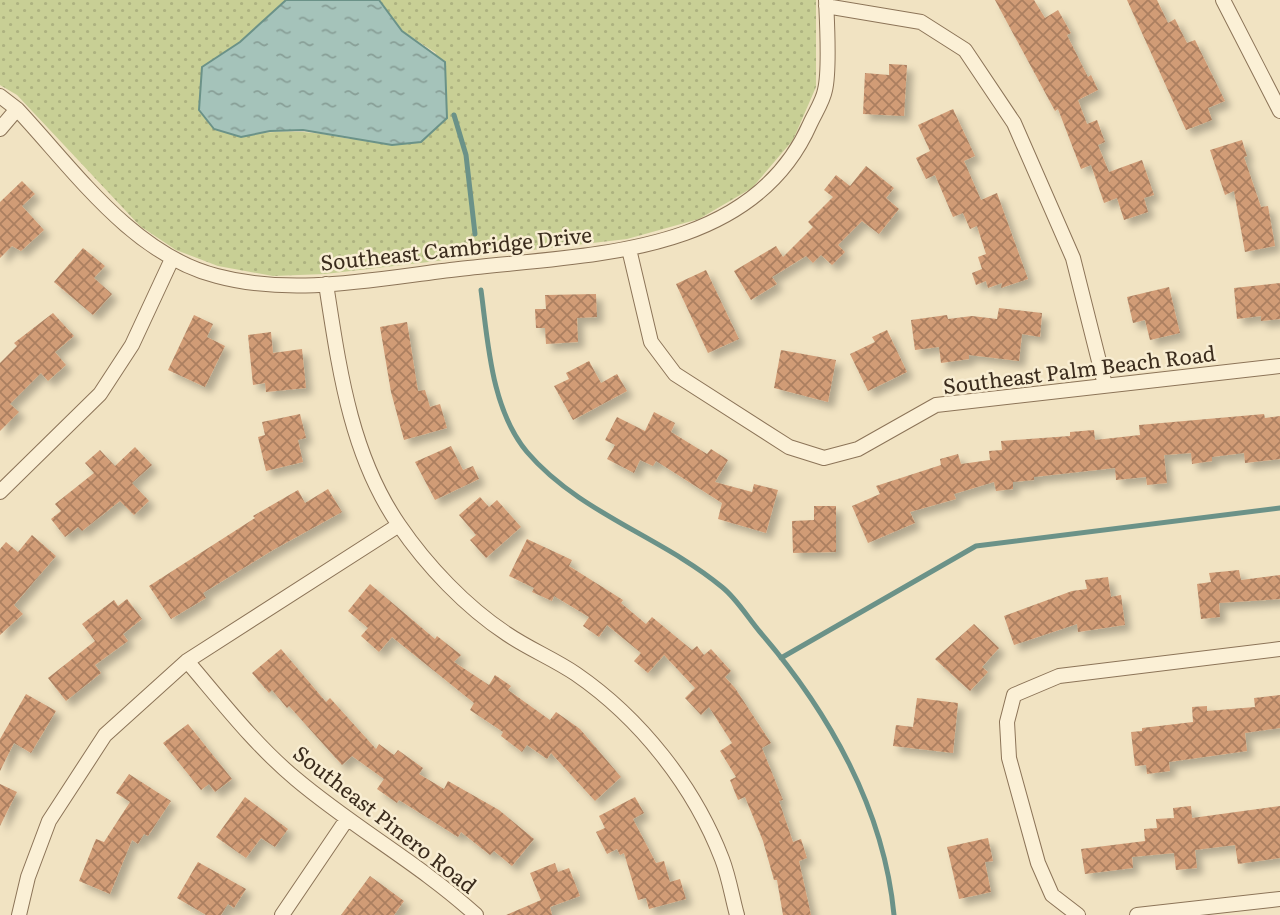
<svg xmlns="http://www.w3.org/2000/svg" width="1280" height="915" font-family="Literata,serif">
<defs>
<pattern id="grass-dots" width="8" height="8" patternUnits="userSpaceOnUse" patternTransform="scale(1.75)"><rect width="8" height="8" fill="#c8cf95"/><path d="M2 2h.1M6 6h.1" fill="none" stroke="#adb280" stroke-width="1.8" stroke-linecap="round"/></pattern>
<pattern id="water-ripples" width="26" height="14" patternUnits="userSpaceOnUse" patternTransform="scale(1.75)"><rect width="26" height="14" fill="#a5c3ba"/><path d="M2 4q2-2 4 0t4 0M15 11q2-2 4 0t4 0" fill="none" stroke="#889f97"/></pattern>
<pattern id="building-cross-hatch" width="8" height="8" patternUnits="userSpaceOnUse" patternTransform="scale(1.75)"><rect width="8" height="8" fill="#d19c76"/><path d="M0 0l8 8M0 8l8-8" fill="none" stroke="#ab7f60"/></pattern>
<filter id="shadow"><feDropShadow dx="6" dy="6" stdDeviation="3.5" flood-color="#0004"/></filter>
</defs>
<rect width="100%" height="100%" fill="#f1e3c2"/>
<path fill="url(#grass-dots)" d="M0,0H286L240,42L202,67L241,137C280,128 311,131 350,139L436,53L402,31L379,0H816V87L793,140L752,188L699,219L627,239L325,274L273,276L218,266L176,250L140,226L17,95L0,85Z"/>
<path fill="url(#water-ripples)" stroke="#6b9288" stroke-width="2" d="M286,0H379L402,31L445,62L447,118L421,142L392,145L303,130L270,131L241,137L214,129L199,110L202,67L240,42Z"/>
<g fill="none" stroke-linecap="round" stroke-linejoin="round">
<path stroke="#6b9288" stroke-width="5" d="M454,115L466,155L475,234
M481,290C488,342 491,409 527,452C579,513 662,537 722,587C737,599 748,618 760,632C829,712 884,809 894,915
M781,658L976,546L1280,508"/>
</g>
<path fill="url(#building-cross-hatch)" filter="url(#shadow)" d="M995,0H1034L1045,18L1058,10L1071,33L1067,35L1088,77L1091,75L1098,90L1078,100L1087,124L1097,120L1105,142L1098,145L1109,172L1142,160L1154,195L1144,198L1148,212L1124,220L1117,198L1104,203L1091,165L1081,169L1058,109L1055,111Z
M1127,0H1157L1168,23L1175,19L1187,43L1195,40L1225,101L1208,108L1212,120L1186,130Z
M889,64L907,65L904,116L863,114L865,73L889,75Z
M953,109L975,156L964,161L981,200L997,193L1028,279L1001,288L1002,283L988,288L986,281L976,285L972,273L982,269L978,257L986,254L977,226L970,229L963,213L953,217L935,175L926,179L916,158L930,151L918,125Z
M1242,140L1247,156L1244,157L1261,207L1268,206L1275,246L1245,252L1234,191L1225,195L1210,150Z
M866,166L894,188L886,198L899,209L879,234L862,221L838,245L845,252L832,265L821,255L813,263L806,256L772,277L777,284L751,300L734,271L776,246L783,257L813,227L808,222L833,197L824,190L836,175L850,186Z
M22,181L35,194L22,206L44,230L21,251L12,246L0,258V202Z
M83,248L105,266L94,278L112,294L93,315L54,282Z
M706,270L739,339L708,353L676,284Z
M1280,283V319L1261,321V316L1237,319L1234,288Z
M1169,287L1180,333L1150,340L1145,320L1133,323L1127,297Z
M596,294L597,317L577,318L578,342L546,344L545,328H536L535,309H546L545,295Z
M999,308L1042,313L1040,337L1022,334L1019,361L969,355V359L941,363L939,347L915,350L911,320L947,315L948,319L972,316L997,319Z
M53,313L74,336L55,352L66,365L48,381L41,373L10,404L19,412L0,431V363L17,346L14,343Z
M194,315L213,324L207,337L225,346L205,387L168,370Z
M407,322L418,391L425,390L430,407L440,404L447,428L404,440L391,392L380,327Z
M887,330L907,372L868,391L850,354L875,342L872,337Z
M271,332L273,353L302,349L306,388L266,392L265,383L253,385L248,335Z
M781,350L836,360L828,402L774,388Z
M589,361L601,383L617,374L627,391L573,420L554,386L569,379L566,373Z
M654,412L675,423L671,432L707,454L711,449L728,460L715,482L752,492L754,484L778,490L766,533L718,519L722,503L656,461L653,466L640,460L634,473L607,459L615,445L605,440L617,417L645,431Z
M300,414L306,438L298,440L303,462L266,471L258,437L265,435L262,422Z
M1264,414L1265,418L1280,416V459L1245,463L1244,453L1212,457V461L1192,464L1191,453L1164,455L1167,483L1147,485L1146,477L1116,480L1115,468L1034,477V480L1013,482V489L996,491L994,482L954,494L956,499L910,512L915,523L868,543L852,506L880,494L876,486L941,465L940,459L958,454L961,464L990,460L989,451L1002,450L1001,441L1070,436V432L1094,430L1095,440L1140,435L1139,425Z
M451,446L463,470L473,466L479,479L435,500L415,462Z
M135,447L152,465L132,483L149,501L134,515L120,501L82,531L78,527L65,537L51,519L61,511L55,504L94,473L85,463L100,450L115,466Z
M328,489L342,512L273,550L203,593L206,598L171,619L149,586L255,518L253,516L298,490L305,503Z
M480,497L489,507L497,500L521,527L486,558L470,540L476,535L459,515Z
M814,506H836V552L793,553L792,521L814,520Z
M32,535L56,556L14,605L23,614L0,635V549L6,542L18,552Z
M527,539L572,560L569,566L623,600L621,603L646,624L652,617L692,650L697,646L704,655L711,649L731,671L725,677L735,688L771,743L762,748L783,800L779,801L793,842L801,839L807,858L799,861L811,915H783L777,880H774L763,841L745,797L738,800L730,780L736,777L720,751L732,743L709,707L701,715L685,698L695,688L664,655L648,673L634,661L641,653L607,625L599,637L583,626L589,617L554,596L552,601L532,592L534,588L509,576Z
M1239,570L1241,580L1280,575V599L1219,603L1220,617L1201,619L1197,584L1211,582L1209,573Z
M1108,577L1111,597L1121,595L1125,625L1078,632L1077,624L1014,645L1004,616L1072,591L1087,589L1085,580Z
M370,584L435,639L437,636L461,655L454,662L489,685L495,675L511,686L508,690L550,720L556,712L580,729L621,777L595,801L551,753L547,759L527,745L522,752L501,736L503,732L470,710L474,703L392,637L379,652L361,636L368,628L348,611Z
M127,599L142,619L123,634L128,641L95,665L101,673L66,701L48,678L95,641L82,624L114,600L118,606Z
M974,624L999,648L982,667L988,672L970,691L935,659Z
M281,649L326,702L330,698L376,749L379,744L394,755L398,750L423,768L419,774L444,789L448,781L499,810L534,839L512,866L494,851L490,855L461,832L458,837L399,800L397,803L377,789L384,779L352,756L342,765L289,706L287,708L272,690L269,693L252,673Z
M26,694L56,711L31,753L14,743L0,771V739Z
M1280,695V728L1245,733L1247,751L1169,762L1170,771L1147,774L1146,765L1135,766L1131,732L1142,731V728L1193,722L1192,707L1207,706V711L1255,707L1254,698Z
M917,698L958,703L953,753L893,746L896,725L913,727Z
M188,724L232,779L215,792L209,784L201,790L163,743Z
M129,774L171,801L148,836L144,834L138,844L132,840L110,894L79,881L96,839L104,842L130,802L116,793Z
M0,784L17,792L0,826Z
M245,797L288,829L275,847L261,838L246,858L216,837Z
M635,797L644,813L633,819L656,863L664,861L670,882L680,879L686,899L649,909L646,898L638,900L624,853L620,855L617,849L607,854L596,832L605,828L599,816Z
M1191,806L1192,818L1280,806V858L1238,864L1235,845L1195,850L1197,868L1176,870L1174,853L1132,857L1133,868L1085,874L1081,849L1145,841L1144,829L1157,828L1156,819L1174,818L1173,808Z
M988,838L993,861L985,862L991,892L959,899L947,847Z
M198,862L246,889L234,908L228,904L221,915H206L177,898Z
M555,863L558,872L569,868L580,896L550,907L552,915H506L541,900L530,873Z
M370,876L404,901L394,915H341Z"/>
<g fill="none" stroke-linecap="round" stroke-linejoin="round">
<g stroke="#8c7458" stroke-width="16">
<path id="minor" d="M1223,0L1280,111
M826,6L921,22L965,50L1014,123L1073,258L1105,385
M0,96L17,109C74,170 133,255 217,276C295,297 380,278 459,269C584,254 751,258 810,124C815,113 823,101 825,90C830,70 827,22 826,0
M0,129L17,109
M629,249L651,342L675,374L789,447L824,458L858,449L936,405L1280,366
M326,284C339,367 350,454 399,525C427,566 466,607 507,634C529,649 554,659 576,674C640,718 694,786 722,859C729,877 732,897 737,915
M0,492L100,394L132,345L172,259
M187,661C222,702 255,745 296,779C354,828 420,864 476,915
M19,915L28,877L49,821L105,735L187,661L399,525
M282,915L347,819
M1078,915L1052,895L1038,863L1009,758L1007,722L1014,695L1059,676L1280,649
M1137,915L1280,899"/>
</g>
<use href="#minor" stroke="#fbf0d6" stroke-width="14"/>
</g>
<g text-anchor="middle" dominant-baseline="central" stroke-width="5" stroke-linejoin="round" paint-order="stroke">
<g font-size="21" fill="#3b2c1d" stroke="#f8edd2">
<text transform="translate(456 247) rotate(-6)">Southeast Cambridge Drive</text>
<text transform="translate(1079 368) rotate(-7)">Southeast Palm Beach Road</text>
<text transform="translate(386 818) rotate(38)">Southeast Pinero Road</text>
</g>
</g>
</svg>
